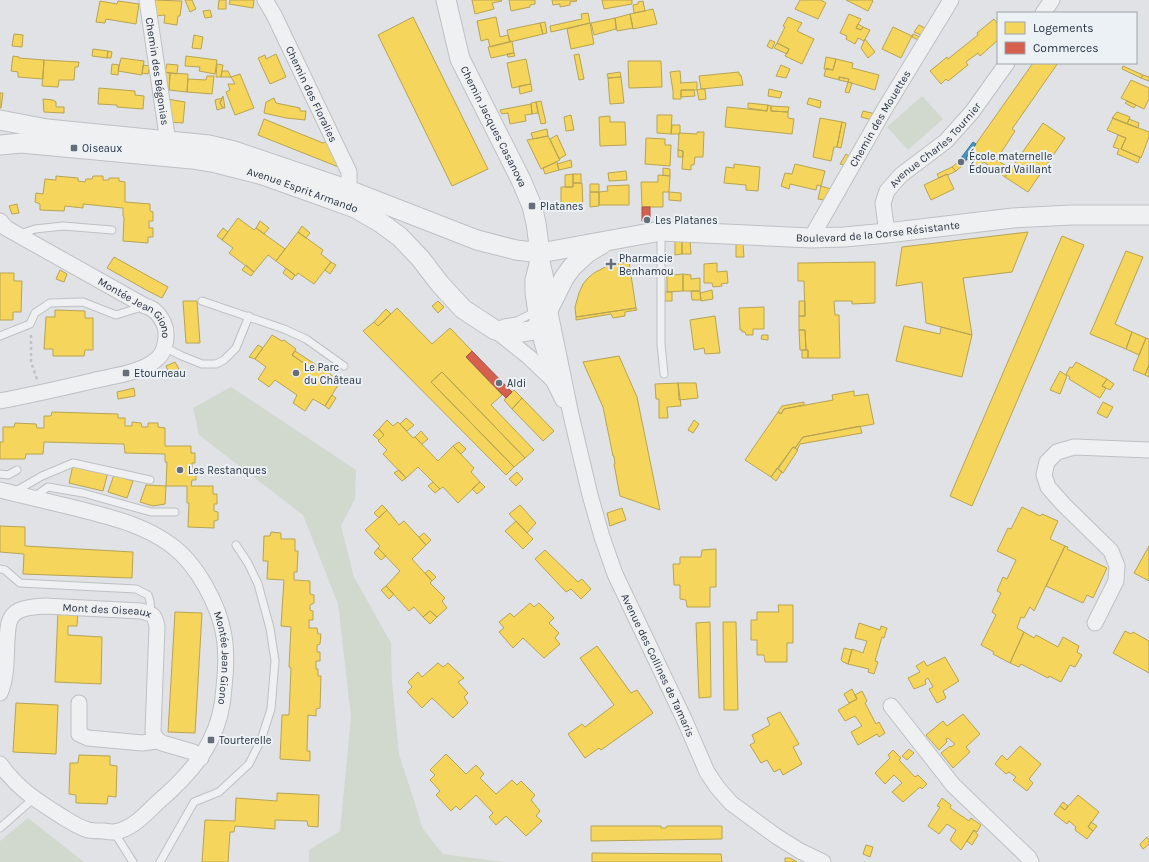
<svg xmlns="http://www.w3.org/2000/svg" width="1149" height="862" font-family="Karla,sans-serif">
<rect width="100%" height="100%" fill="#e0e2e5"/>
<path fill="#d1d9cf" d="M922,96L943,119L908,150L887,127Z
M231,387L356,470L355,499L341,526L354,577L391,643L392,681L399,754L423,829L443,854L504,862H309V850L340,831L351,717L338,604L303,515L199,435L193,408Z
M28,818L84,862H0V841Z"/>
<path fill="#f6d55c" stroke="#b7a453" d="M153,0L182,1L180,16H178L177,25L164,23L165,15L155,16Z
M185,0H192L196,9L190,12Z
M219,0H226V9H218Z
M230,0H254L253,8L229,4Z
M472,0H501L502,1L492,3L494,9L475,14Z
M509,0H535V4L530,5V7L511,11Z
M552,0H576L577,1L570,2V5L560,7V4L553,5Z
M602,0H632V4L604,9Z
M800,0H821L826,3L818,19L795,9Z
M846,0H872L873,1L868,11Z
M100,1L117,4L118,1L139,4L136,24L106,19L105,23L96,22Z
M643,1L645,11L634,13L633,5L638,4V2Z
M653,9L657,24L633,29L630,14Z
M210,10L212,17L205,18L203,11Z
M588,13L590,23L551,32L550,26L582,19L581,14Z
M630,14L633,28L617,31L615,18Z
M849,14L861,19L856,28L861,30L863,27L870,30L864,41L858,38L855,44L846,39L847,36L840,33Z
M413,17L488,169L452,186L378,35Z
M496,17L500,37L508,35L510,42L490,47L488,39L481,41L477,21Z
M788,17L802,23L797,31L814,39L802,64L785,56L789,49L777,43L785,27L783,26Z
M615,18L616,29L594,35L591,23Z
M994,19L998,24V40L980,56L978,53L966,62L968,65L948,81L946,79L941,84L930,71L947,57L948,59L978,35L977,33Z
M545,22L547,33L543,34L540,23Z
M540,23L543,34L510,42L507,30Z
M590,23L594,44L571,49L567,29Z
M858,24L863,27L861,30L856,28Z
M919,25L927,29L923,36L914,32Z
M893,27L912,36L901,58L882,49Z
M14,34L23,35L22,47L12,46Z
M913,34L922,38L920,41L912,37Z
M194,35L203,37L201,49L192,48Z
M865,39L875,52L868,58L861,48Z
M770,40L775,42L772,49L767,46Z
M512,41L514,53L491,58L488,47Z
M777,43L789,49L787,54L774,48Z
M93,49L108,51L107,58L92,56Z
M108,51L112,52L111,58H107Z
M514,53L515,56L508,57L507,54Z
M276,54L286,77L270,84L258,58L265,55L266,59Z
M579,54L584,79L579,80L574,55Z
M13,56L19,57V58L44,60L43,79L18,77V72L11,71Z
M186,56L217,60L215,74L199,71L200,67L185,66Z
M826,57L836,59L833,70L824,69Z
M121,58L144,61L142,75L118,71Z
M526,59L531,84L512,88L507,63Z
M836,59L853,63L852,68L879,75L875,90L848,82L849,79L839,77V80L824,76L826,68L833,70Z
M44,60L79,62L78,67H75L74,80H59L58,87L42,86Z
M628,61H661L662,87L629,88Z
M1033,63H1058L1012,129L1015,131L997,159L989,155L979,168L966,158Z
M112,64L119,65L118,75L111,74Z
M167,64L178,65L177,74L165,72Z
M217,64L223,65L221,77H216Z
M143,65L150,66L148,74L142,73Z
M781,65L790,69L786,78L776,76Z
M1123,66L1143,75L1141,78L1122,69Z
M222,71H228L231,77H221Z
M678,71H680L681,82L680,83L697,82V90H681V99H673V91L670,72Z
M162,72L170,73L169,90H164Z
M620,72L621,77L608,78L607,74Z
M739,72V75H741L743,85L701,89L699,76Z
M170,73L188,74L187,92L169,90Z
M240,74L254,108L235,115L226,92L230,90L228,84H235L231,77Z
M1143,75L1149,77V81L1141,78Z
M207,76H214L212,94L187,92L188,79L206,80Z
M621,77L624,103L610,104L608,78Z
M839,77L849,79L848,82L839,80Z
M1131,80L1149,88V99L1144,109L1121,98Z
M848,82L852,83L849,93L845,92Z
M531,84L532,91L520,94L519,86Z
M99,88L135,91V95L144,96L143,109L117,107V105L98,104Z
M701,89H705L706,99L699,100L697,90Z
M769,89L782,92L780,98L768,96Z
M681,90H694L695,96L681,97Z
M0,93H3L1,108H0Z
M223,96L225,108H223L220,103Z
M222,98L220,103L223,108L217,110L215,100Z
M274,98L276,103L300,108V111H306L305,120L286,118L264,113L266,102Z
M809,98L821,101L820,108L807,104Z
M43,99L53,100L56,102V107H64V113L44,112Z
M167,99L185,102L183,123L169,122Z
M541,101L546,123L541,124L536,102Z
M1127,101L1136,105L1134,108L1125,103Z
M536,102L538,113L532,114L531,103Z
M748,103L768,105L767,111L748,108Z
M531,104L532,114L525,115L526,121L510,124L508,113L502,114L500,110Z
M768,105L771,106V111L788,112V118L794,119L792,134L725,127L727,107L767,111Z
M771,106L789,107L788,112L771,111Z
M863,111L876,114L872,120L861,117Z
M1117,112L1130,117L1127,124L1112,118Z
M571,115L574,130L566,131L564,117Z
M657,115H672L671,134L657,133Z
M610,116V122H625L626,145L600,146L599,117Z
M820,118L842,122L837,147H834L831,161L813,157Z
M1113,118L1149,132V137L1141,158L1121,149L1126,138L1107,130Z
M264,119L323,143L331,140L341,168L258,135Z
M1129,119L1139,123L1138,128L1127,124Z
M842,122L846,123L841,148L837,147Z
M1043,123L1065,138L1028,192L1005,177Z
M672,125H680V133L679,134H671Z
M547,129L548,136L533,139L531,133Z
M697,132H704L703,157H695L694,165H691V170L682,169L683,151L678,150L679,133L697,134Z
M557,135L566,155L559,159L550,139Z
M1118,135L1126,138L1121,149L1140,157L1138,163L1117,154L1119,149L1113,147Z
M548,136L560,160L541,169L527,140Z
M646,138L665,139V145H671L670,166L645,164Z
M678,150L683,151V157H678Z
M846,154L850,157L845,165L840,164Z
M989,155L1011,169L1005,177L984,162Z
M571,160L572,167L559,170L557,164Z
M557,162L559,170L545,174L543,168Z
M958,162L962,166L956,171L952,167Z
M734,164L760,167L758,191L746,190V185L724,183L726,167L734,168Z
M795,164L825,171L821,186L817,185L816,190L790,184L789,189L781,186L785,173L792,174Z
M952,167L956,171L948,175L947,174L939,178L937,174Z
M663,168L670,169V176L663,175Z
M626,171L627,180L609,181L608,173Z
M573,174H581V183H573Z
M573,174V187H565V175Z
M947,174L954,189L931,200L924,185Z
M658,175L670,176L669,192H663V207H642L641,182H658Z
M56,176L78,178V181L85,182L86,179H92L93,176H103V180H109V178H119V181L125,182V202L150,204V211L153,212V221H149V228H153V237H148V243L123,241L124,217L123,216V208L83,204V208L65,206L64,211L40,210V204L35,202L36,193L43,194L45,179L56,180Z
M573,183H582L583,207L574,208V206L561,207V187H573Z
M590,184H599V192H590Z
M629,185V205H599V192L608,191L607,186Z
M821,186L831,189L824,200L818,199Z
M590,192H599V206L590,207Z
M669,192L681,193V201L669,200Z
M17,204L19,213L12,214L9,206Z
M238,218L254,230L256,228L285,249L276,261L268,255L254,272L229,253L233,248L222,240Z
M260,221L269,228L264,234L256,228Z
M302,226L310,233L306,238L298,232Z
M223,228L228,232L222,240L217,236Z
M298,232L323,250L321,254L331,262L314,284L298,273L296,276L276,261Z
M1028,232L1012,272L963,278L972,335L926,323L922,282L896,286L902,247Z
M1062,236L1084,245L972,506L950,496Z
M690,240L691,254H682V241Z
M675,241H682V254L675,255Z
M736,244H743L744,257H736Z
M1126,251L1143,257L1115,324L1132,332L1126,349L1090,334Z
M114,257L168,287L162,298L148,291L107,268Z
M331,262L336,265L330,274L325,270Z
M629,262L636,308L576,317L575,307L579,293L583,284L588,278L594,273L609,265Z
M875,262V303L852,304V301H834L835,315H839L840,358H808V350H806L805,330H799V316H805L804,281H798V263Z
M717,263V272L727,271L728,283L721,284L722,286L713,287L712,283H704V264Z
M246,265L254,272L251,276L242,270Z
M286,268L295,275L292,280L283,273Z
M60,270L67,274L64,282L56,279Z
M0,273H14V281H22L21,312H13V320H0Z
M667,273H674L675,275L683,274V291L667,292Z
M683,274L691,275V279L700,278V291H683Z
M712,290L713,299L701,301L700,293Z
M691,291H700L701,300H692Z
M665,292H672V301H665Z
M183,301H197L200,343H186Z
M438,301L444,307L438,313L432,306Z
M799,301H805V316H799Z
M764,307V329H753V335H746L745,332H742V330H740L739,308Z
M397,308L432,344L450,328L472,351L466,357L502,395L491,405L534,450L525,458L442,372L431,382L514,467L506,475L363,331L374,322L378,326Z
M636,308L637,310L625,312V316L613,318L611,314L576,320V317Z
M386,309L391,314L378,326L374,322Z
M55,310L85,311V318H93V350H85L84,356H53V349H44L46,317H55Z
M715,316L720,353L705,354L704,348L694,350L690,320Z
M904,326L940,334L941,327L972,335L962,377L896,361Z
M799,330H805L806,350H800Z
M1132,332L1146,338L1139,355L1126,349Z
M272,335L282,341L284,340L296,349L292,355L315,371L320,364L330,371V374L340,382L325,406L313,399L305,411L293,403L297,395L275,380L269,387L258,379L266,367L255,359Z
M762,335H768V340L761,339Z
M1146,338L1149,339V365L1145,375L1133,370Z
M258,345L263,348L255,359L249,357Z
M802,350H808V358H802Z
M295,351L318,366L315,371L292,355Z
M619,356L637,397L660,510L620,496L614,464H615L614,456H613L603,407L583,362Z
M175,362L179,369L169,373L166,366Z
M1076,362L1107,379L1102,386L1106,388L1100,398L1069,379L1070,377L1066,374L1070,367L1072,368Z
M1149,365V377L1145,375Z
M1060,371L1067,376L1060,394L1050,390Z
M442,372L525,458L514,467L431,382Z
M1107,379L1114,384L1110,390L1102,386Z
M678,383L681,406L667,407L668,418H659V399H656L655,384Z
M678,383H696L698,398L679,400Z
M134,388L135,396L118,399L117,392Z
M514,390L522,398L512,409L504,400Z
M854,391V396L868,394L874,424L803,437L795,448L793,447L771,477L745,460L778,412L781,414L784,409L833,400L832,395Z
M332,395L336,398L329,409L325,406Z
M522,398L554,431L543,441L512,409Z
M804,402V405L784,409L781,414L778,412L782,406Z
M1103,402L1113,407L1107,418L1097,413Z
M52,412L118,414V418H125V426H132V422L141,423L142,427H148V423H158V427L165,428V446H191V453H195V463H192V470H196V480H192L191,486H213V494H217V504H214V511L218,512V520L214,521V528L188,527L189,503H187V486H166L165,504L153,506L140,502L146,485L166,486L167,462H165V454L125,453L124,444L44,442L43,454H26L25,459H0V442H3V427H14L15,423L36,424L37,428H44V416H51Z
M406,418L414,425L407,431L400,424Z
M387,420L393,426L398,422L413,438L415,437L438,461L453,446L474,468L471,472L480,482L458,503L443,487L440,489L418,467L406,478L383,454L387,450L378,441L384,435L379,429Z
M694,420L699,424L693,433L688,430Z
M860,426L862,433L800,444L797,450L795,448L803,437Z
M379,429L384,435L379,440L373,435Z
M421,431L428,439L422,444L415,437Z
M459,442L466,449L461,454L453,446Z
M793,447L798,450L783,473L778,469Z
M73,465L108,472L103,491L69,483Z
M777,468L782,472L776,481L771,477Z
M399,470L406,478L402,481L394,473Z
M517,472L523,479L516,486L509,479Z
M114,475L133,481L127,498L108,492Z
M433,482L440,489L435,493L428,486Z
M480,482L485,487L477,494L472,489Z
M382,505L387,510L379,518L374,513Z
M520,505L536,523L527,533L509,514Z
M1022,507L1040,516L1042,514L1058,521L1050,539L1065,546L1034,611L1030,607L1024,618L1021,617L1017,628L1024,632L1010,663L993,654L994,652L981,645L996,615L992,612L1001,593L997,591L1003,577L1007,579L1016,560L997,551L1008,528L1011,529Z
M622,508L626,520L610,526L607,513Z
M387,510L399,525L404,521L426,545L412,559L432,581L430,583L445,598L442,601L447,608L437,617L430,611L423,617L414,607L409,611L386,586L400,571L378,548L380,546L365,530Z
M516,521L533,539L523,549L505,531Z
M0,526L25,527V546L133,552L132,578L23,574L24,554L0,552Z
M271,532L281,533V539H295V551H298L297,572H294V580L310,581V594L314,595V603L310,605V610L313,611V620H309V628H317L318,634H321L320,644L317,645V652H320V661H316V669H318V676H321L320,708L316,709V716L308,715L307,751H310V761L280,759L282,715H289L291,668L289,667L291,627L281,626L284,580L267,579L268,561H263L264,536H270Z
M424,533L431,540L426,545L419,537Z
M1065,546L1068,547L1067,549L1107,568L1093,598L1087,595L1083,603L1046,586Z
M1149,546V581L1134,573Z
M378,548L386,556L381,560L374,553Z
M716,549V587H710V607H687L686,600L680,599V585H674L673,564H680V557H701L702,550Z
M545,550L578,582L582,579L591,589L581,599L571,589L566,592L535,559Z
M429,570L436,577L432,581L425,573Z
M386,586L394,594L389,599L381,590Z
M530,603L534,607L539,603L554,618L549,623L559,633L555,638L560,644L544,658L523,638L513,648L499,632L504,628L499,622L510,613L514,617Z
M778,605H793V643H787V662H765L764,655H757V640H751V620H757V612H779Z
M58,610L78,611L77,626H68V635L102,637L101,684L55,682Z
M430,611L437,617L430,624L423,617Z
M175,612L202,613L195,733L168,732Z
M710,622L711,697L699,698L696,623Z
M723,622H736L738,710H724Z
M859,623L880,630L881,626L887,628L884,638L882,637L875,661L878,662L874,674L868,672L869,669L848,664L852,649L863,653L867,641L855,638Z
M1125,631L1131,634L1133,632L1149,641V673L1113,653Z
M1024,632L1034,638L1036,635L1058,647L1063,637L1079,646L1077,652L1082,655L1075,667L1070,665L1061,682L1049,676L1048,678L1021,664L1019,667L1010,663Z
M597,646L631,693L637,690L653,713L601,750L599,748L585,758L568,734L582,724L585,727L614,705L580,658Z
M844,648L852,650L848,664L843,662L841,660Z
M945,657L959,681L943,691L946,698L937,703L929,689L933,687L928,678L925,680L926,684L914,689L908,678L920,672L916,666L924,661L927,666Z
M438,663L443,667L448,663L464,678L458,682L468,693L464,697L468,703L453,718L432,698L422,708L407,692L412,687L408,682L418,672L422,677Z
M852,689L857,699L849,703L844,694Z
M862,691L867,701L865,703L876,724L879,722L885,733L879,737L877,734L858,745L851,732L862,726L855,716L845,721L838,710L857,699L855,695Z
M16,703L58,705L56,754L13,752Z
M780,712L799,744L793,747L802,764L783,775L780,769L774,772L767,760L761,763L750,745L755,742L752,735L770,725L767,718Z
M963,714L980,734L966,747L970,752L953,768L941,753L950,746L951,747L955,744L948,738L946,739L947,742L939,750L926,735L943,721L947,726Z
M1020,746L1041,764L1029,779L1033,783L1027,791L1013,780L1016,777L1009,772L1006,774L995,764L1002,755L1007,760Z
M909,749L914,753L907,760L902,756Z
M893,750L901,758L899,760L915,777L918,775L927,784L922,789L920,787L903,802L892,792L902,783L894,775L885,784L875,773L890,758L888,755Z
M446,754L466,774L476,765L484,774L480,778L496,794L512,780L517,785L521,781L535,795L531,800L540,811L536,816L542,821L526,836L506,816L496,825L489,817L493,813L476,795L460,810L456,806L451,811L436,795L440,791L430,780L435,775L430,770Z
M79,755L110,756V765L117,766L116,797L108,796L107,804L76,803V795L69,794L70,763H78Z
M277,793L319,795L318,827L308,826L307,821L275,820V829L235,826L234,832H230L228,862H202L205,820L235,821L236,798L277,801Z
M1078,795L1099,812L1088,827L1093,831L1087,839L1075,830L1076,827L1069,821L1067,824L1054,814L1060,806L1065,810Z
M942,798L951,805L950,808L969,821L971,818L981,825L977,832L974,830L961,850L950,840L956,830L947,824L939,834L928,826L940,807L937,806Z
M1063,802L1068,806L1065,810L1060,806Z
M1091,822L1097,826L1093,831L1088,827Z
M591,826H661V828H666L667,826H722V839L591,841Z
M974,830L978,835L972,845L967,841Z
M1147,837L1149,840V844L1143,849L1140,845L1141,843Z
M866,845L873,847L870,857L863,854Z
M592,853L721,854L722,862H592Z
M785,858H790L797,862H785Z"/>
<path fill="#d6604d" stroke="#a15249" d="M642,207H650V220L642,221Z
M472,351L512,392L506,398L466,357Z"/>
<path fill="#4393c3" stroke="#3a759b" d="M973,142L976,144L966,158L967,159L962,166L958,162Z"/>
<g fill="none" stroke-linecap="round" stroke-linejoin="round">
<g stroke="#bec0c3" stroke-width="9">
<path id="service" d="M661,233V344L664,374
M20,234L35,229L63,226L112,230
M202,301L284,329L306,339L344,366
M504,323L517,321L537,311
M0,336L30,324L35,313L50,303L83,302L116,315L145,306
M164,347L182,356L202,364H216L224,360L236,348L249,316
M0,474L8,475L17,470
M14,492L42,476L73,463L150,480
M34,497L48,487L83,493L151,512H175
M0,569L5,570L20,583L136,589L148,595L150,601L151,613
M0,828L33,799
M114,832L133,862
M160,862L194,802L219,792L249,764L261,740L271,709L275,661L270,628L258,584L248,563L236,545"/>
</g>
<g stroke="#bec0c3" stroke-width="17">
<g id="minor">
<path id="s1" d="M147,0L168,142"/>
<path id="s2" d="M265,0L274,15L349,172V182L346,189"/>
<path d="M1043,13L1052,0"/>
<path id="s3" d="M0,221L6,228L145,306C154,308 160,315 164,324C168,333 166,351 158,358C143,373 112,376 92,381C62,388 31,395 0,401"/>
<path id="s4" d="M887,233L883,203L887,191L901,175L946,141L972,112L1007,63"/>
<path id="s5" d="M811,238L884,110L951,0"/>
<path id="s6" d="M540,253L546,279L549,308L571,415L590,495L602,537L615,574L685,721L707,772L717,787L731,803L776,836L800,851L823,862"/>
<path d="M539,256L533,280V293L536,313L542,342L553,380L563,400"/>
<path d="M495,330L529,357L553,380"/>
<path id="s7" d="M0,490C25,496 50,502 75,508C109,517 143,524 171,545C197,564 219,605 224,636C227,653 226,670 224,687C223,706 219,724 210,741C198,765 178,785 158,802C146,813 132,830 114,832C111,832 108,832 104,831C99,831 93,831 88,830C78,827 69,821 61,816C36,800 18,789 0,764"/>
<path d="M1095,623L1116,581L1117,566L1111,551L1064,505L1048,487L1044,475L1047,462L1057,452L1074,447L1149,450"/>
<path id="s8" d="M0,693C7,677 6,657 7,640C8,633 7,624 11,618C17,607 34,607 45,606L141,611C153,614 155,615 157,627L153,731C154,737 157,740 162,743L193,752L201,758"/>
<path d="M79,703V734L88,738L142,743L157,741"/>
<path d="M891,706L953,785L1029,858L1031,862"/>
</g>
</g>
<g stroke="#bec0c3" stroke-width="21">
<g id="tertiary">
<path id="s9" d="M446,0L460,59L521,180L532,206L536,223L540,253"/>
<path id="s10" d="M0,120L47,129L209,145L234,151L346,189L477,240L516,250L540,253L661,231L811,238L844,237L887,233L1013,218L1072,215H1149"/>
<path id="s11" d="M0,145L21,143L192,159L216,163L263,175L322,196L355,208L381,223L400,237L420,258L440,284L463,309L495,330L523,332L534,330L543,319L549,308L564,278L572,267L587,253L602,244"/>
</g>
</g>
<path stroke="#bfc1c5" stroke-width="2.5" stroke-dasharray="3 3" stroke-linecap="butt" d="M31,335V362L37,379"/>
<use href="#service" stroke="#eff0f2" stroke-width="7"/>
<use href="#minor" stroke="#eff0f2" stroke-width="15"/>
<use href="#tertiary" stroke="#eff0f2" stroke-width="19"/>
</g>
<g fill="#666e79" stroke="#ecf1f5" stroke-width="1.5">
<rect x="70" y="144" width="8" height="8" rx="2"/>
<circle cx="961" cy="162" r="4"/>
<rect x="528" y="202" width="8" height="8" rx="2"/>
<circle cx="647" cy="220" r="4"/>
<path d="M609 258h4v4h4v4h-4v4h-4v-4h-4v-4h4z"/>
<rect x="122" y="369" width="8" height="8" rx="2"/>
<circle cx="296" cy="373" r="4"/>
<circle cx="499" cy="383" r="4"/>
<circle cx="180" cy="470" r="4"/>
<rect x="207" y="736" width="8" height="8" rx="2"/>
</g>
<g text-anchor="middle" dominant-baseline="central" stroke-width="4" stroke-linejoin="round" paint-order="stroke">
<g font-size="11" fill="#25303f" stroke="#ecf1f5">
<text stroke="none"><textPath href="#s1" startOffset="72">Chemin des Bégonias</textPath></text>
<text stroke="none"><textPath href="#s2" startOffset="105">Chemin des Floralies</textPath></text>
<text stroke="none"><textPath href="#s5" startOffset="138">Chemin des Mouettes</textPath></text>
<text stroke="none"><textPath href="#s9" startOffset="136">Chemin Jacques Casanova</textPath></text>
<text stroke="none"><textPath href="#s4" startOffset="110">Avenue Charles Tournier</textPath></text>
<text stroke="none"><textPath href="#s11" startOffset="308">Avenue Esprit Armando</textPath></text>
<text stroke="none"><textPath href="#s10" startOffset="900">Boulevard de la Corse Résistante</textPath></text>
<text stroke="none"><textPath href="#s3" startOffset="163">Montée Jean Giono</textPath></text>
<text stroke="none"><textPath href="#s8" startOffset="176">Mont des Oiseaux</textPath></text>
<text stroke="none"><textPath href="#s7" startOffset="310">Montée Jean Giono</textPath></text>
<text stroke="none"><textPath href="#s6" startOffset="431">Avenue des Collines de Tamaris</textPath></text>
</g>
<g font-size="11" fill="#25303f" stroke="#ecf1f5" text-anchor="start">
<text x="82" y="148">Oiseaux</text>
<text x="969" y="156">École maternelle<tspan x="969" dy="13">Édouard Vaillant</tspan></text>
<text x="540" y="206">Platanes</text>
<text x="655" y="220">Les Platanes</text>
<text x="619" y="258">Pharmacie<tspan x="619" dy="13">Benhamou</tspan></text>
<text x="304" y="367">Le Parc<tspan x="304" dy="13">du Château</tspan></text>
<text x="134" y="373">Etourneau</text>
<text x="507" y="383">Aldi</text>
<text x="188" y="470">Les Restanques</text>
<text x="219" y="740">Tourterelle</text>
</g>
</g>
<rect x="997" y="12" width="140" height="52" fill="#ecf1f5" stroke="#9ca4ac"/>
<rect x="1005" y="22" width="20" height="12" fill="#f6d55c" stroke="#9ca4ac"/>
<text x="1033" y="32" font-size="12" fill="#25303f">Logements</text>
<rect x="1005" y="42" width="20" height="12" fill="#d6604d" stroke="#9ca4ac"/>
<text x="1033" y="52" font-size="12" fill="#25303f">Commerces</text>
</svg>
